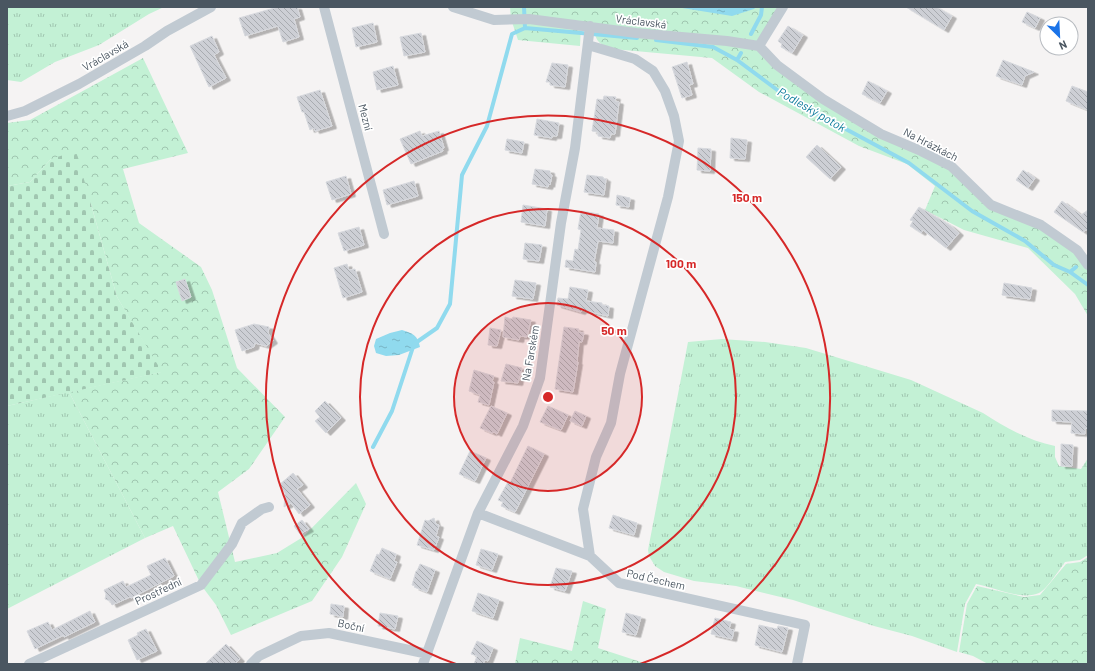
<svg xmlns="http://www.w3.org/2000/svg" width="1095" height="671" font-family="Barlow,sans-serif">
<defs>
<pattern id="grass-tufts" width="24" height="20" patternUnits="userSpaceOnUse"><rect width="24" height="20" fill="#c3f1d5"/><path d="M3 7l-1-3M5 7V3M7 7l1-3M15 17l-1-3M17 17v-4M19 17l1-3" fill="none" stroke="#a0c6b0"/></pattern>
<pattern id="forest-crowns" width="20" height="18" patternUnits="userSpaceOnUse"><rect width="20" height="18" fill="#c3f1d5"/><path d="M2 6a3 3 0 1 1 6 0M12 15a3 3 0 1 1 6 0" fill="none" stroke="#a0c6b0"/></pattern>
<pattern id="cemetery-stones" width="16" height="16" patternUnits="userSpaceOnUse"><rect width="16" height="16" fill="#c3f1d5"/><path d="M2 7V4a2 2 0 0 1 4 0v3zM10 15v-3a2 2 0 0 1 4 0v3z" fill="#a0c6b0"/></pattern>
<pattern id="water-ripples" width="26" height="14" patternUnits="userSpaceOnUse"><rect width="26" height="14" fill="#90daee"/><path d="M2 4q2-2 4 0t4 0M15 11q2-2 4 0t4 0" fill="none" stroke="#78b4c4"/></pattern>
<pattern id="building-back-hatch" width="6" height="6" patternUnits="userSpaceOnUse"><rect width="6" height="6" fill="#cdcfd5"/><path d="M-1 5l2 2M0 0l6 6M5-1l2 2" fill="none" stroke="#a8abb0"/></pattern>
<filter id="shadow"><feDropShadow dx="4.5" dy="2.5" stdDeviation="0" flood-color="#0004"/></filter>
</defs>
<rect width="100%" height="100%" fill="#f5f3f3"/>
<path fill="url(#grass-tufts)" d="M7,7H164L149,14L99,45L55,62L21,82L7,80Z
M722,339L765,342L806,348L911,380L983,413C1004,427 1029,441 1055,446V457L1059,466L1081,469L1088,458V555L1080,560L1065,562C1060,569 1046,590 1039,593C1022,601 994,587 976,584L965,604L957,652L912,636L874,626L793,600L736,586L694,581L664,572L655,566L649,556L648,550L688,342Z
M69,392L145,538L7,609V406Z"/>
<path fill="url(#forest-crowns)" d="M510,7H783L759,46L581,26L580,46L518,40L511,19Z
M594,29L759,49L823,101L950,168L991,207L1040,228L1075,251L1088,269V316L1075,294L1028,248L964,230L925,210L935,186L907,164L859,146L759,92L712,58L613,49C600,44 596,43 594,29Z
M143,58L188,153L123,169L139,223L201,267L212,290L237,368L285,417L249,469L218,492L235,562L277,553L303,537L356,483L366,504L342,557L312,601L231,635L216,605L201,585L173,526L145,538L69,392L161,372L117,297L91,204L51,159L30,182L7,186V123L30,120Z
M1088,557V664H988L973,656L959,652L967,604L977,586L1024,597L1040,595L1066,564L1080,562Z
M583,601L606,609L598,648L647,664H515L520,638L572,651Z"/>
<path fill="url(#cemetery-stones)" d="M76,151L117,297L162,372L7,406V186L30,182L51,159Z"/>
<path fill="url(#water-ripples)" d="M676,7H756L754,9L732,16Z
M402,330C413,333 418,336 420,347L399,355L386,356L376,353L374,346L376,339L390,333Z"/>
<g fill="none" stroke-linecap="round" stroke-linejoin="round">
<path stroke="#90daee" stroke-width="4" d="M524,7L525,28L637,38
M751,34L761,15L762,7
M656,40L713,47L737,60L788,98L909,163L972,211L1025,241L1054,265L1070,272L1088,285
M737,60L741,53
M1070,272L1076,267
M373,447L392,411L414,344L437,328L450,304L462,175L487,126L512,34L525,28"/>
</g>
<path fill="url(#building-back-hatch)" stroke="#d7d9de" filter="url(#shadow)" d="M278,7H297L300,17L294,19L299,37L283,42L278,26L245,36L239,18Z
M906,7H936L952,16L944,30Z
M1027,12L1040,18L1035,28L1022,22Z
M373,23L377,42L356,47L352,28Z
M788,26L803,35L792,53L781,47L782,44L778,41Z
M421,33L425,52L404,56L400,37Z
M212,36L219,52L214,55L226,78L209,87L190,46Z
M1003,60L1034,72L1025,76L1022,85L996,76Z
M687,62L693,84L689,85L692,95L682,98L672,67Z
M552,63L568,65L565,87L550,85V82H546Z
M393,66L398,85L377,90L373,72Z
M868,81L887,91L880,103L862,94Z
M1072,86L1088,92V110L1066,101Z
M320,90L332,126L315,131L314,128L310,130L304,112H302L297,97Z
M604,96L616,97L615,101L619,102L615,134H611L610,138L598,136V132L592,131L597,99L603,100Z
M537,119L559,123L557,136H552V138L534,135Z
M420,131L422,136L439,131L444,148L442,149L443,151L411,164L400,139Z
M731,138L747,140L745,159L730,158Z
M507,139L524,142L522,153L505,150Z
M817,145L841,167L830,179L806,157Z
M698,148L711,149L710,171L697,170Z
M535,169L550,171V174L552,175L550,185L549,184L548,187L532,184Z
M1023,170L1035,178L1028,188L1016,180Z
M587,175L603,177L604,179H606L604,195L584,192Z
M346,176L351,194L332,200L326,182Z
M414,181L418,196L387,205L383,190Z
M617,195L630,198L629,207L616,205Z
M1062,201L1081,215L1088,210V229L1083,232L1054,212Z
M523,205L547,209L545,226L521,222Z
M919,207L951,226L959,233L946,248L923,230L921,233L910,226L913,221L910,220Z
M581,211L599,214L597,228L614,230L613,243L598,241L594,262H596L595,272L565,267L566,260L573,261L575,249L578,250L581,230L578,229Z
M359,227L364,245L344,251L338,233Z
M525,243L542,245L539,261L523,259Z
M347,264L349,270L355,269L362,292L343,298L334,268Z
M185,279L191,297L182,301L176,282Z
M515,280L536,283L533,299L512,296Z
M1004,283L1032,288L1030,299L1002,295Z
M570,287L588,290L586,301L602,303V305L609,306L608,316L582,310L581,312L557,305L558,298L568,299Z
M505,317L512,319L513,317L531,320L527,337L520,336L519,340L503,337Z
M254,324L269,327L268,333L273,341L266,346L255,343L254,347L242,351L235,330Z
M564,327L579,329L578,332L584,333L582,342H579L577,362H578L573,392L555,389Z
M490,328L501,330L497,346L488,345Z
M506,364L522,368L518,383L501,381Z
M474,370L494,376L492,381L494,382L489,405L478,402L480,395L469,391Z
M325,401L341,418L326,433L315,421L320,417L315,411Z
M491,406L507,413L497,434L494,432L492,433L480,428Z
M548,406L568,415L561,430L540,422Z
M1052,410L1088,411V428L1085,429V434L1071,433L1072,422L1052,421Z
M575,411L586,416L582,426L570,421Z
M1061,444L1073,445L1072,466H1061Z
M528,446L544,454L515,512L501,506L503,502L498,500L508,482L510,483Z
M470,451L486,458L475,481L459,474Z
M293,473L303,485L297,489L310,505L299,514L291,503L284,507L285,493L279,485Z
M613,515L637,523L634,535L609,528Z
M434,518L436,524L439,525L436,536L439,537L434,550L417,545L425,520L428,521Z
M302,520L309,529L300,534L294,526Z
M382,548L396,554L394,561L397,562L390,579L370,571L377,554L379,555Z
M481,549L498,554L492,570L476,565Z
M165,558L174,576L131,598L130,597L112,605L110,601L105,599L106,594L104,590L123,581L126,587L151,575L147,566Z
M420,564L435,570L427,592L414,587L415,586L412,585L416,571H417Z
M556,568L572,571L565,591L550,587Z
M478,593L499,600L493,618L472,611Z
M331,604L344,606L343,617L330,614Z
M90,611L95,622L64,637V635L35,649L27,631L48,622L52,630Z
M380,613L398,616L395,629L378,626Z
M626,613L641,617L636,635L622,632Z
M715,618L731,622L729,629L734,630L732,639L711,634Z
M759,625L777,629L778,626L788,628L782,652L755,645Z
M146,629L157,651L137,660L128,640L138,635L137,633Z
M477,641L493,648L488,661L485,660L483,664H474L477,656L471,654Z
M226,644L240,659L235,664H205Z"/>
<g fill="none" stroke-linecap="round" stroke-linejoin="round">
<path stroke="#c1cad2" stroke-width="10" d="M324,7L384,234
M453,7L494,20L529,19L636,33L727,41L759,46
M588,45L635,59L653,71L665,91L674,116L679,141L668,197L620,374L611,423L596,457L583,509L590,556
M759,46L777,65L823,99L881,134L921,151L951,166L991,205L1041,225L1077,250L1088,265
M759,46L783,7
M7,116L25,111L79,84L145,46L167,31L211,7
M478,513L590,556L619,583L805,625L797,664
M29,664L201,585L232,544L242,523L262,509L269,507
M251,664L259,656L301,636L329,633L428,654
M423,664L478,513L523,426L540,378L561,223L575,148L590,26"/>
</g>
<circle cx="548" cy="397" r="94" fill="#d62828" fill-opacity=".12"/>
<g fill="none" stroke="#d62828" stroke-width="2">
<circle cx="548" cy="397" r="94"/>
<circle cx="548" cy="397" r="188"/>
<path d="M456 664A282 282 0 1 1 640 664"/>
</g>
<g text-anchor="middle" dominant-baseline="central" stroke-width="3.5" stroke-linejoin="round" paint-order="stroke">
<g font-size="11" fill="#4a5661" stroke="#fff">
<text transform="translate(641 21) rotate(7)">Vráclavská</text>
<text transform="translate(105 55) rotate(-30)">Vráclavská</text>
<text transform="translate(366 117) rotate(75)">Mezní</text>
<text transform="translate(931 144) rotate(27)">Na Hrázkách</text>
<text transform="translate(530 353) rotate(-80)">Na Farském</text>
<text transform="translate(656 579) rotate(13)">Pod Čechem</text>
<text transform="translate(158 591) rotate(-25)">Prostřední</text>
<text transform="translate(351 625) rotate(12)">Boční</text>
</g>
<g font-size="12" font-style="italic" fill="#0c7c9b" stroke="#fff">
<text transform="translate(812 109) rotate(30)">Podleský potok</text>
</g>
</g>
<circle cx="548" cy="397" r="6" fill="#d62828" stroke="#fff" stroke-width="2"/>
<g font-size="12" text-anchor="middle" font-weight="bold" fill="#d62828" stroke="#fff" stroke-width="3.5" stroke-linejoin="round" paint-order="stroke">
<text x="747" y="202">150 m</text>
<text x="681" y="268">100 m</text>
<text x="614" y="335">50 m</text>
</g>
<rect width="1095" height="671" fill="none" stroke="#4a5661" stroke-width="16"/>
<g transform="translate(1059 36) rotate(156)"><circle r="19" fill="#ffffff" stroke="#b7bbc0"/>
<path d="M0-3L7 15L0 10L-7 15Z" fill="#1a73e8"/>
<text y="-6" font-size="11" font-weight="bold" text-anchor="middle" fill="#4a5661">N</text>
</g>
</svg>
